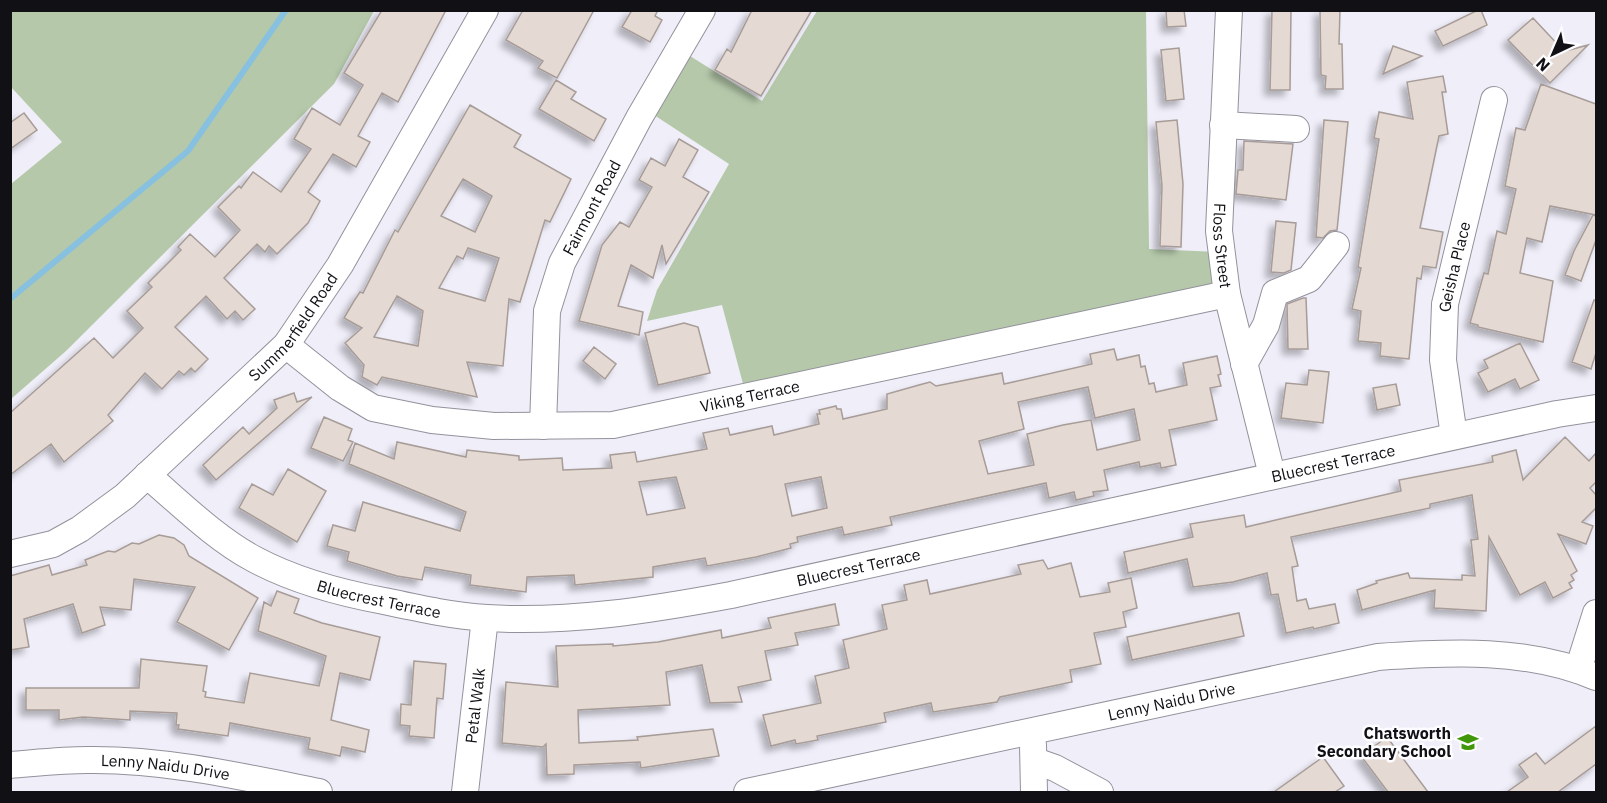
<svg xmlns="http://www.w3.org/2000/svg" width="1607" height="803" font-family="'IBM Plex Sans',sans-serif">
<defs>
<filter id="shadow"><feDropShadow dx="-5.5" dy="5.5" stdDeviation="3" flood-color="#0004"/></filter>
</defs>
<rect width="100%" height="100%" fill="#efeef9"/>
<path fill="#b5c9aa" d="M11,10L374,11L334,84L66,351L11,399V184L62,142L11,87Z
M817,11H1146L1149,249L1219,252L1226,294L746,395L722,305L647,321L657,290L729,164L654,115L690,56L762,101Z"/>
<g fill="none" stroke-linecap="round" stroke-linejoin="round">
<path stroke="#87c1df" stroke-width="6" d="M10,299L188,151L286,10"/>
</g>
<path fill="#e4d9d3" stroke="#a79c97" stroke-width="1.5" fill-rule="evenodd" filter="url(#shadow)" d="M382,10H446L398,102L382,93L358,136L370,142L356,167L333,154L308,192L320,201L308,223L277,254L269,246L265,252L257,244L224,278L255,309L243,320L235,311L227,319L206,296L175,327L208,359L195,372L191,368L184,375L179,371L162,389L145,373L108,415L113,421L64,462L51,444L10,475V413L94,338L113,358L143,328L127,311L152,287L148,283L181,250L178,247L190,234L215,257L240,230L218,207L239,186L241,188L253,172L281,192L311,149L294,139L312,108L340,125L363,85L344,73Z
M523,10H594L557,78L538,68L543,61L506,40Z
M632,10H658L655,16L662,20L650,42L622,27Z
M752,10H812L761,96L715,70L727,49L731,52Z
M1166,10H1184L1186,26L1167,27Z
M1272,10H1291L1290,90H1270Z
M1320,10H1340L1339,44H1342L1343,89H1325L1326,76L1321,75Z
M1478,10H1481L1487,25L1443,46L1435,31Z
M1533,18L1562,49V52L1588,45L1550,83L1508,40Z
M1393,46L1422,56L1383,74Z
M1179,48L1184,99L1166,101L1161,50Z
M1443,76L1446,92H1442L1448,134L1439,136L1420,228L1443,232L1436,268L1423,266L1421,279L1417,278L1409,359L1380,356L1381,343L1358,341L1361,311L1352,309L1361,268L1358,267L1379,139L1374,138L1379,112L1413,119L1407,82Z
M556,80L576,92L571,99L606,119L594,141L539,109Z
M1541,84L1596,104V215L1550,206L1542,242L1527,238L1520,273L1553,281L1543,342L1478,327V325L1470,323L1484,273L1488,274L1497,231L1506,234L1516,189L1505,186L1516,128L1525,130Z
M470,105L521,135L514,147L571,179L550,222L545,220L520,302L509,299L503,366L467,362L477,397L382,377L377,385L362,377L364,365L345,343L362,328L344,318L354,301L360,292L363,293L395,230L398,232ZM463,179L492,196L475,232L441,216ZM468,248L499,258L485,301L439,288L457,256L463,259ZM397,296L423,311L418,346L374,337Z
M24,113L37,130L10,149V123Z
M1177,120L1183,184L1181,247L1160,246L1162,186L1156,122Z
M1324,120L1348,122L1337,230L1330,231L1323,238L1316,237Z
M679,139L698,150L683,177L709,192L666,264L662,245L653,278L631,265L618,306L643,312L639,335L579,321L602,245L620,222L629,227L652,187L639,180L651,158L665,166Z
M1244,141L1293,144L1286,200L1236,194L1238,170H1243Z
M1593,215L1596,216V240L1581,281L1565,275L1574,251Z
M1276,221L1296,223L1291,270L1284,273L1271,272Z
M1303,298H1306L1308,349H1288L1287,304Z
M1594,300L1596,301V353L1591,369L1572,362Z
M684,323L698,327L710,373L658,385L645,333Z
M1520,343L1539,380L1520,389L1515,379L1488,392L1478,373L1488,368L1484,360Z
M594,347L616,364L605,379L583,361Z
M1114,349L1117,360L1139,355L1141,367L1145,366L1149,384L1154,383L1156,392L1187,385L1183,363L1217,356L1221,374L1218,375L1221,386L1210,388L1217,420L1169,430L1176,465L1161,468L1160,463L1140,467L1139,462L1104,470L1108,490L1093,492L1094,496L1076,500L1074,492L1049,498L1046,483L890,517L892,525L844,535L842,527L797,537L798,542L790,544L791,548L756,557L707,566L705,558L653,567V577L575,585L574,575L527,577L526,592L470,585L471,575L425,567L422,580L397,576L347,561L349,552L327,546L333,525L355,531L363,502L460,531L466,512L349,464L355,443L394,459L397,442L466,457L467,450L519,456V460L562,458L563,470L612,468L610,455L635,452L637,462L707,449L703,433L728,428L730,435L772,426L774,435L819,424L817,414H820L819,410L836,406L837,409H841L843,419L887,409V394L919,385L930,382L936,386L1002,373L1004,384L1092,364L1090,354ZM1088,387L1095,418L1134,409L1140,440L1097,450L1091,420L1063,425L1027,434L1034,465L988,474L979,441L1024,429L1018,402ZM676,477L685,508L647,515L639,482ZM821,477L827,508L792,516L785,484Z
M1309,370L1329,372L1323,423L1281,418L1286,383L1307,385Z
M1396,384L1400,405L1377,410L1373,388Z
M294,393L297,402L312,397L216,480L203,465L243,427L249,434L277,408L274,400Z
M324,417L352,429L348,440L353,442L343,461L311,448Z
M1565,437L1589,461L1596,453V482L1590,488L1596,495V508L1582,522L1593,526L1586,544L1558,534L1577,571L1571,575L1574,580L1569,583L1572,588L1553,598L1545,582L1520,595L1489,537L1486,611L1434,608L1435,590L1362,610L1357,590L1377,583L1376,581L1408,573L1410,578L1462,580V575L1475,576L1471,540L1478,539L1472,495L1430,504V508L1291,537L1298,566L1292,567L1297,601L1306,599L1309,609L1335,604L1339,623L1314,629L1313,627L1286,633L1278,594L1271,595L1267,573L1233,582L1193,587L1187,559L1128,573L1124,552L1193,537L1190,524L1244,515L1246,527L1401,491L1399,480L1493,462L1492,456L1516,450L1523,480Z
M288,469L326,491L297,542L239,508L252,484L273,495Z
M159,535L174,538L184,545L189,556L258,598L229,650L177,622L195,587L134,579L131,610L100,607L105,625L82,633L73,604L24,619L29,647L10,650V576L49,565L52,575L87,565L85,560L108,551L115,552L132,543L139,544Z
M1043,560L1048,569L1071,563L1080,597L1110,592L1108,583L1131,578L1137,608L1123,612L1126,627L1094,633L1101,664L1070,670L1072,682L1000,697L997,702L933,712L931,703L884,713L886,722L817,736L818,740L796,744L795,740L771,746L763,715L821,703L815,676L849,668L843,640L887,629L882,605L907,600L904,585L927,580L930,594L1021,574L1018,565Z
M277,591L299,599L294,613L322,623L380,637L370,680L340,673L331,720L369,730L365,752L342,747L340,756L308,749L310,738L230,723L228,736L178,729L179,725H176L177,713L130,711V720L83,717L59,720V710H26V688H139L141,659L207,666L203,691L206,692L205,697L244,703L250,673L319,686L326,656L258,631L264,602L271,606Z
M835,604L839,625L795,633L798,645L765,651L771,680L738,687L742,702L710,703L702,665L666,672L670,705L578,710L579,743L638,740L637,737L713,729L719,756L641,768L640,762L574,765V774L547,775L546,744L543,747L502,743L506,682L558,687L556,646L613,644V646L658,642L721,630L722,638L771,628L768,618Z
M1239,613L1244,636L1132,660L1127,637Z
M414,661L446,664L443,699L437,698L434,738L409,736L410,726L400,725L401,704L411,705Z
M1596,726V764L1558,792H1507L1528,777L1519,765L1536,753L1545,764Z
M1387,737L1428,792H1388L1361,756Z
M1323,757L1344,786L1335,792H1274Z"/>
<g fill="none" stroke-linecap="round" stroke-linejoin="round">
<g stroke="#93929c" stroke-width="28">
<g id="minor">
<path id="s1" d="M1229,10L1219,231L1227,294L1272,475"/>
<path d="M1223,125L1296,129"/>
<path id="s2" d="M286,345L340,388L373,408L432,420L494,426L613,425L1227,294"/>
<path d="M1244,364L1266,325L1275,293L1309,279L1336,245"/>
<path id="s3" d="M543,426L547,311L562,263L639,118L702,10"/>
<path id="s4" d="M1454,436L1443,360L1445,304L1494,100"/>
<path id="s5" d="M147,475C181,504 215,538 254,559C293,580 341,593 384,601C417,608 453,616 487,618C568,623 651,610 731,595L1557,414L1596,408"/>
<path id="s6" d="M10,554L53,544L80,529L125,496L286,345L340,265L485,10"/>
<path d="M1578,670L1596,613"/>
<path d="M1033,745L1034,792"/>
<path d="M1035,761L1055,768L1100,792"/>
<path id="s7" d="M10,765C36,763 62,760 88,760C165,759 244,777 319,792"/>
<path id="s8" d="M465,792L485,618"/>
<path id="s9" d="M747,792L1378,657C1451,652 1527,648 1596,677"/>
</g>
</g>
<use href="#minor" stroke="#fff" stroke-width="26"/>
</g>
<defs>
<g id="school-bare" transform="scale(1.62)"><path d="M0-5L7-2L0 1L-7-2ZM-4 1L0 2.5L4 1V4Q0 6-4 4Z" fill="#41970a" stroke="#fdfcff" stroke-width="2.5" paint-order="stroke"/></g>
</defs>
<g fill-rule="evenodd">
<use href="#school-bare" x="1468" y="742"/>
</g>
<g text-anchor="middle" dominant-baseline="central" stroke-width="5" stroke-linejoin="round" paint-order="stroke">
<g font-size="16" fill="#111115" stroke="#fdfcff">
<text stroke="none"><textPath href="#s3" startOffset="228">Fairmont Road</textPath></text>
<text stroke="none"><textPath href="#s1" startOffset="236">Floss Street</textPath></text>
<text stroke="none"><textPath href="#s4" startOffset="171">Geisha Place</textPath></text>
<text stroke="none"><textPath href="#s6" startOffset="370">Summerfield Road</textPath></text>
<text stroke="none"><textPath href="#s2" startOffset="489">Viking Terrace</textPath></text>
<text stroke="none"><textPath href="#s5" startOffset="1240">Bluecrest Terrace</textPath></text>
<text stroke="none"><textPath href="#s5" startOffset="754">Bluecrest Terrace</textPath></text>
<text stroke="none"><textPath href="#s5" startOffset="268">Bluecrest Terrace</textPath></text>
<text stroke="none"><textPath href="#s9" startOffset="434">Lenny Naidu Drive</textPath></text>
<text stroke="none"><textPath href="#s8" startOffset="87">Petal Walk</textPath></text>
<text stroke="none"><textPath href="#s7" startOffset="156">Lenny Naidu Drive</textPath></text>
</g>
<g font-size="16" font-weight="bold" fill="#111115" stroke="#fdfcff" text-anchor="end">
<text x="1451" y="733">Chatsworth<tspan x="1451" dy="18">Secondary School</tspan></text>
</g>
</g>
<rect width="1607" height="803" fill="none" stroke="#111115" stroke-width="24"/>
<g transform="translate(1553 54) rotate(224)" stroke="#fdfcff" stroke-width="4.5" paint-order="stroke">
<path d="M0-4.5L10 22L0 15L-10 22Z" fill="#111115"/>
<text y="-9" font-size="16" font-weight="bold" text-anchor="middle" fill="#111115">N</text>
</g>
</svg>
